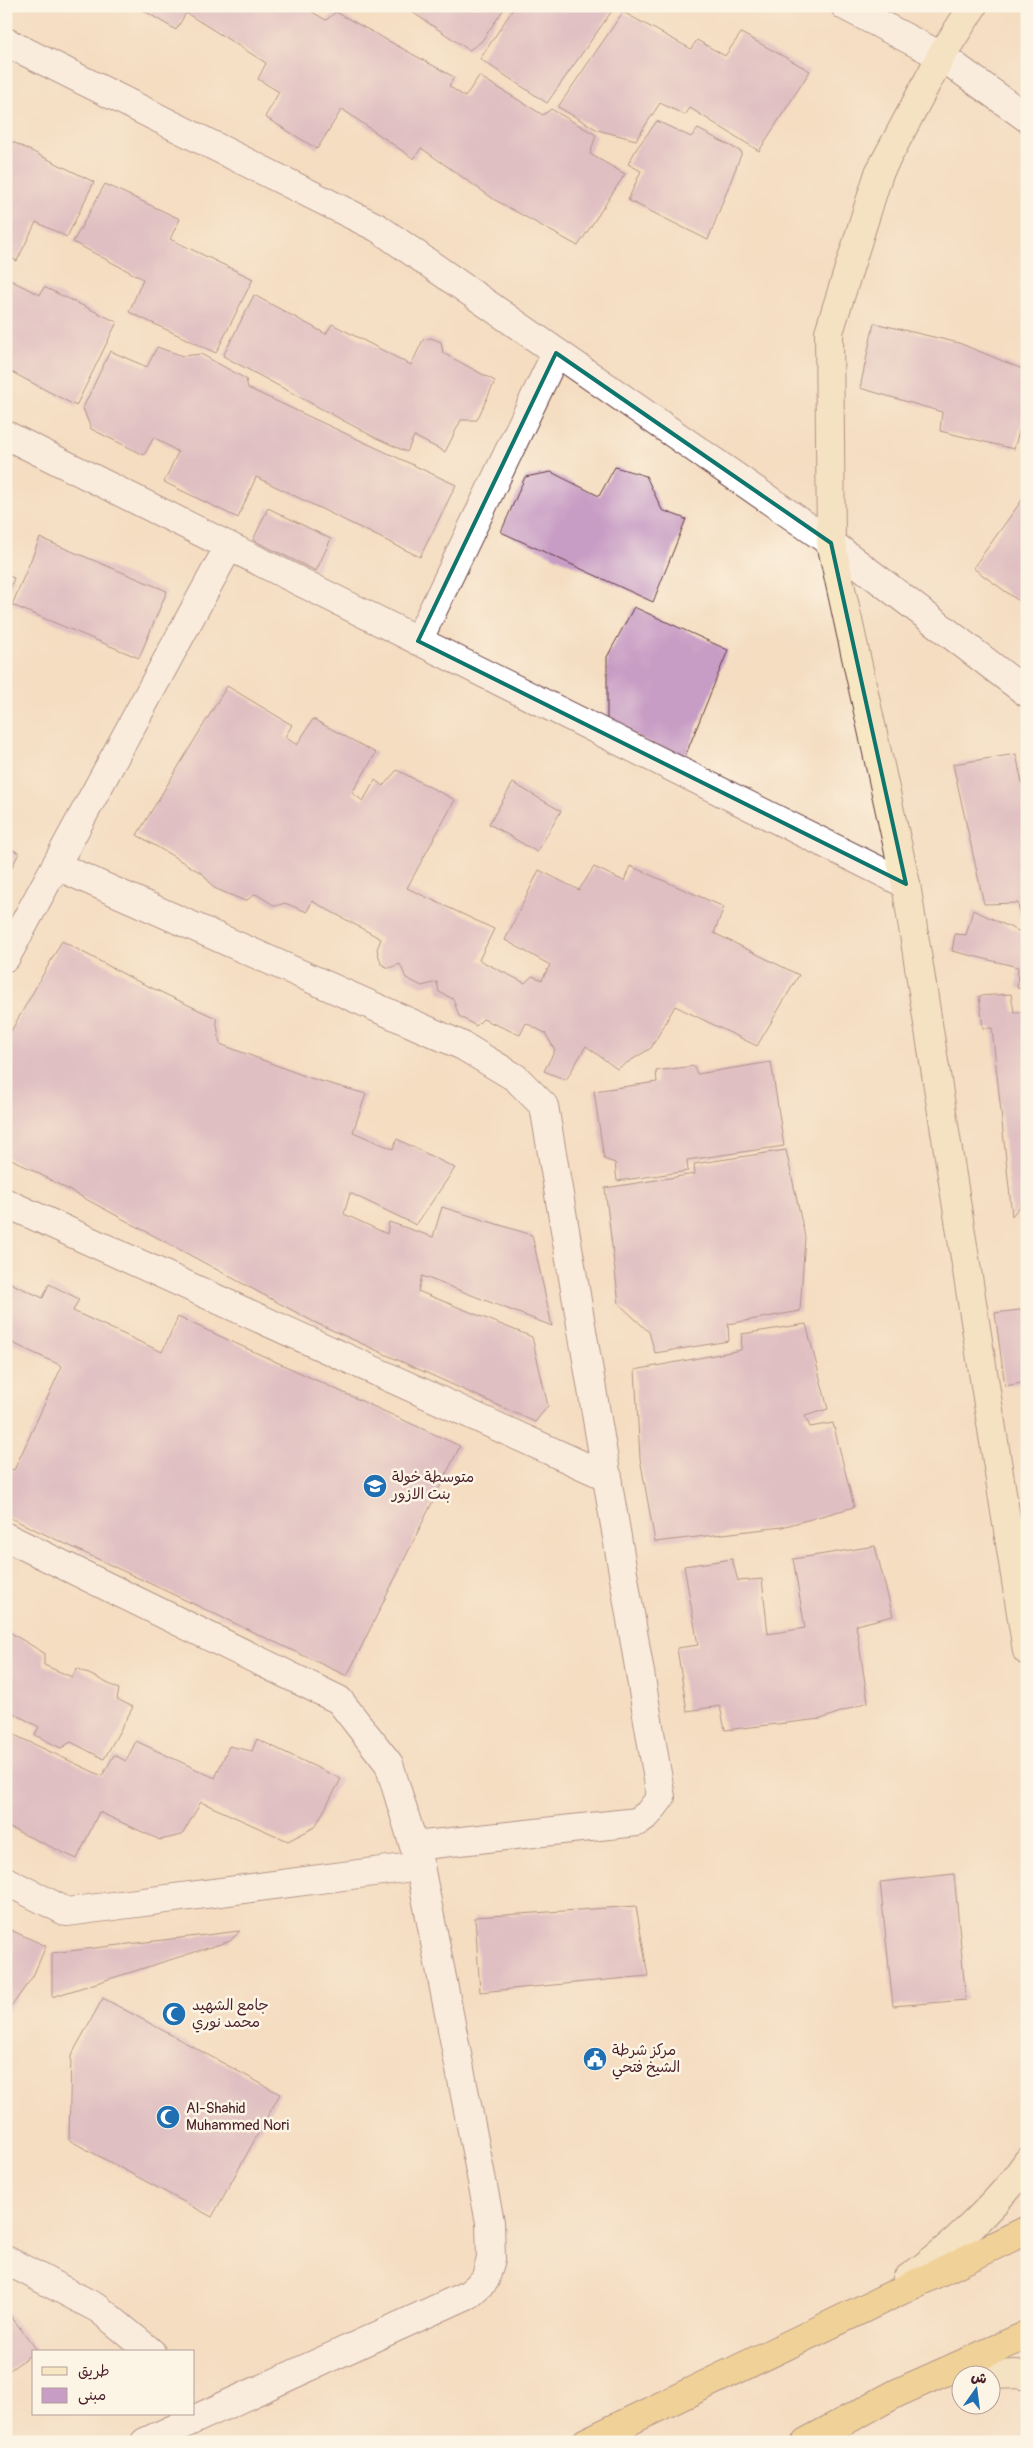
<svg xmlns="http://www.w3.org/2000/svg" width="1033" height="2448" font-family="Pangolin,'Playpen Sans Arabic',sans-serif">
<rect width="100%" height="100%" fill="#fcf5e5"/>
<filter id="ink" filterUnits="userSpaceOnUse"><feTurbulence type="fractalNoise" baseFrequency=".02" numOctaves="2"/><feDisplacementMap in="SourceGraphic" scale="10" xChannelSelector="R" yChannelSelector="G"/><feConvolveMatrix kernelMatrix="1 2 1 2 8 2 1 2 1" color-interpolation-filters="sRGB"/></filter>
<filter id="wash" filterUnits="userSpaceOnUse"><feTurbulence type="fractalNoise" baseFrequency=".0096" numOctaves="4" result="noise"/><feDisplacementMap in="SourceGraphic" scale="20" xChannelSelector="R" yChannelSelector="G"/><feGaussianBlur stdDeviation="1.12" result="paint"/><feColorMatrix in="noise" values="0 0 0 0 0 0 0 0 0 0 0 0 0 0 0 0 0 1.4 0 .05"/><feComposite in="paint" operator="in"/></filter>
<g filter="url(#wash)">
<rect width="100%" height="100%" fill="#f4ddc1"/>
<g id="blocks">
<path fill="#c79cc5" d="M136,6H302L326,20L336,12L454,77L449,86L465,97L479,76L543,115L551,109L596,135L590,154L625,174L578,246L495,200L421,148L414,159L342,109L317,149L265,117L279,92L258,79L266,63L186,13L176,30Z
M403,6H506L481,42L469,50Z
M515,6L614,8L547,103L480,59Z
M623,12L691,49L697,40L725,56L741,33L810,71L759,151L690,108L685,115L660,103L636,140L598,130L558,107Z
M657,121L691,137L698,129L742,152L708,240L628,200L641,171L628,164L637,148Z
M13,142L94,182L67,237L36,222L17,261L6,255V144Z
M105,184L180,219L170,239L253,279L216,353L129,312L143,279L73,242Z
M6,278L40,295L44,287L117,322L76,406L6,369Z
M254,295L326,334L332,324L411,365L423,340L431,338L441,342L443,353L495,381L477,420H461L445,452L414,436L407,452L374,437L223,356Z
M874,323L959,343L1027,371V404L1014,449L940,431L942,412L860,388Z
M157,347L183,356L201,354L246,379L248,388L456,485L420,557L256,477L238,518L164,482L178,452L154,437L144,455L91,429L83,408L110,351L147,367Z
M615,467L646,476L662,510L686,519L653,602L501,532L525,477L551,472L599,496Z
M1027,493V607L973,568Z
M268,508L331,539L316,571L253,540Z
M40,538L167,591L139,658L12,605Z
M6,575L14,578L6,599Z
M634,607L728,650L684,759L607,722V657Z
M227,686L292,725L285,737L297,745L313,719L376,753L352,793L363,801L375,780L383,786L397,770L455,800L407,888L494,929L479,960L525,983L532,976L542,980L550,965L505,940L539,870L579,890L594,867L624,881L630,866L724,907L714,933L799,975L757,1046L675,1006L651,1048L617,1069L586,1046L566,1080L544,1071L555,1050L545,1033L526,1023L520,1035L483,1019L476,1026L459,1016L453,999L439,992L437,982L422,986L406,978L400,964L389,968L381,964L377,949L381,939L312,901L307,912L285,903L275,906L256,894L245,901L214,888L203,874L137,835Z
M1016,754L1024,792L1027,793V916L1020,917L1018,903L984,904L953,764Z
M513,783L561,811L537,852L489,824Z
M6,847L19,853L6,879Z
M973,910L1027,935V990L1017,988L1018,967L952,951L955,934L966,935Z
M62,941L135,980L216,1018L220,1044L310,1078L366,1094L353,1132L393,1149L397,1139L455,1168L416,1225L350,1193L344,1214L387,1234L389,1222L433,1237L442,1207L532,1235L552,1326L422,1276L418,1291L532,1337L548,1406L535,1422L314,1322L6,1156V1040Z
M1011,994L1014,1012H1027V1197L1012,1216L992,1028H983L979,996Z
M771,1062L784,1146L687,1160L688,1171L617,1181L615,1163L604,1159L594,1091L657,1082L656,1071L694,1066L697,1074Z
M786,1150L805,1237L800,1311L728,1324L729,1341L655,1353L649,1332L619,1304L605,1188L695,1174L694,1164Z
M1027,1234V1251H1026L1023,1235Z
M6,1281L43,1298L49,1284L79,1299L73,1311L162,1352L178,1317L460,1446L347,1676L6,1516V1467L14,1470L62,1366L6,1340Z
M1027,1309V1382L1005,1386L995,1313Z
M806,1324L828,1409L805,1416L810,1427L833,1423L854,1507L782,1527L655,1542L640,1458L635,1370L741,1350L742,1334Z
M875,1546L893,1616L856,1625L868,1702L821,1719L725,1730L720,1706L687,1711L677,1648L698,1645L684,1566L732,1559L738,1581L762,1579L768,1634L805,1628L793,1559Z
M6,1630L44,1653V1665L72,1677L77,1668L119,1689L117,1699L133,1707L104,1759L71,1742L61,1748L35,1735L39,1727L6,1709Z
M6,1731L102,1776L114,1755L126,1761L136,1741L215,1778L229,1746L252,1751L257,1739L341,1779L315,1827L288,1841L201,1802L182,1835L160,1840L99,1812L77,1859L6,1826Z
M954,1874L966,2000L893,2006L880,1882Z
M636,1906L648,1976L480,1992L475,1917Z
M6,1928L46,1946L33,1976L6,2014Z
M240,1931L230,1941L52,1997V1953Z
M103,1998L280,2094L212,2217L69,2140L71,2056Z
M6,2310L37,2350L6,2373Z"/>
</g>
</g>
<g filter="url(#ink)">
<use href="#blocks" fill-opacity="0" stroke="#643c42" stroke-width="1"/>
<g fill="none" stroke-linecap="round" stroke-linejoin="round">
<g stroke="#643c42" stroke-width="30">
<path id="minor" d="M845,6L941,56L1027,118
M6,42L378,228L831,543L1027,693
M6,435L906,884
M418,641L556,353
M57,866L463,1046L516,1078L544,1106L661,1797L648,1814L637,1822L414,1846
M6,957L229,546
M6,1203L608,1477
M6,1537L339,1700L389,1764L420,1866L490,2222L491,2259L485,2280L469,2294L145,2442
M6,1881L67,1912L420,1866
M6,2260L99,2309L151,2352"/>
</g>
<g stroke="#643c42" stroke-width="30">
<path id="secondary" d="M973,6L941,56L879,173L829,332L831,543L906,884L1027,1651
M907,2279C947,2252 1000,2202 1027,2162
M973,2376L1017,2374L1027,2376"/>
</g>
<g stroke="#643c42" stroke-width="30">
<path id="trunk" d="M586,2442L1027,2230
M806,2442L897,2393L1027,2335"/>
</g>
<use href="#minor" stroke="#fff" stroke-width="28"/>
<use href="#secondary" stroke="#f7e8c3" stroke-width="28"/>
<use href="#trunk" stroke="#ecc669" stroke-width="28"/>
</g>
</g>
<path d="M0 0H1033V2448H0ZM556,353L831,543L906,884L418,641Z" fill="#f4ddc1" fill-opacity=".55" fill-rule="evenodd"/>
<path fill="none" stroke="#0f766e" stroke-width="4" stroke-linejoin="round" d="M556,353L831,543L906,884L418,641Z"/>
<defs>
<g id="school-disc" transform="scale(1.25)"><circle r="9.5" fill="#1f6fb2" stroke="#fcf5e5"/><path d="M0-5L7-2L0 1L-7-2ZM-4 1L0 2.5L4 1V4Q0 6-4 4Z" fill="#fff"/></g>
<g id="mosque-disc" transform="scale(1.25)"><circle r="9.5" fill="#1f6fb2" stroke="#fcf5e5"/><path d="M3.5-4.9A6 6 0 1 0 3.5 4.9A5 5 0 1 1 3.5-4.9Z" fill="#fff"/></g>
<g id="civic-disc" transform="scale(1.25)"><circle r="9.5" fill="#1f6fb2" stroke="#fcf5e5"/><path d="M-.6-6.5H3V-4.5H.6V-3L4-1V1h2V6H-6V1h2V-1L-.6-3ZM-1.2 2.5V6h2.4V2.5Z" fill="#fff"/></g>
</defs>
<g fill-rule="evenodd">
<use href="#school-disc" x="375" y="1486"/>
<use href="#mosque-disc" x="174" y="2014"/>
<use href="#civic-disc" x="595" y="2059"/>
<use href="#mosque-disc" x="168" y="2117"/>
</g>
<g text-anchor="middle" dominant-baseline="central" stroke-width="5" stroke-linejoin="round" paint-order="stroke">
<g font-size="15" fill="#4a1f2b" stroke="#fcf5e5" text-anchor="start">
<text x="392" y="1477">متوسطة خولة<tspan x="392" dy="17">بنت الازور</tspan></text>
<text x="192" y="2005">جامع الشهيد<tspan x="192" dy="17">محمد نوري</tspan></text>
<text x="612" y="2050">مركز شرطة<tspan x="612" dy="17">الشيخ فتحي</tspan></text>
<text x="186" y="2108">Al-Shahid<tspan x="186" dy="17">Muhammed Nori</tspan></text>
</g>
</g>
<rect width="1033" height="2448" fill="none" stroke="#fcf5e5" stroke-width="25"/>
<rect x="32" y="2350" width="162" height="65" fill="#fcf5e5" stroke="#b59f9b"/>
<rect x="42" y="2367" width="25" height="8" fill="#f7e8c3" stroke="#b59f9b"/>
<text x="78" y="2376" font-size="15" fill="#4a1f2b">طريق</text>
<rect x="42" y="2388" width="25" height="15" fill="#c79cc5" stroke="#b59f9b"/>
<text x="78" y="2400" font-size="15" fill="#4a1f2b">مبنى</text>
<g transform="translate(976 2390) rotate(14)"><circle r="24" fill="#fcf5e5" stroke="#b59f9b"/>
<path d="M0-4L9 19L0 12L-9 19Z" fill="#1f6fb2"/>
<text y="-8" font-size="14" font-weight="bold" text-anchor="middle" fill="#4a1f2b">ش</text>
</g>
</svg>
